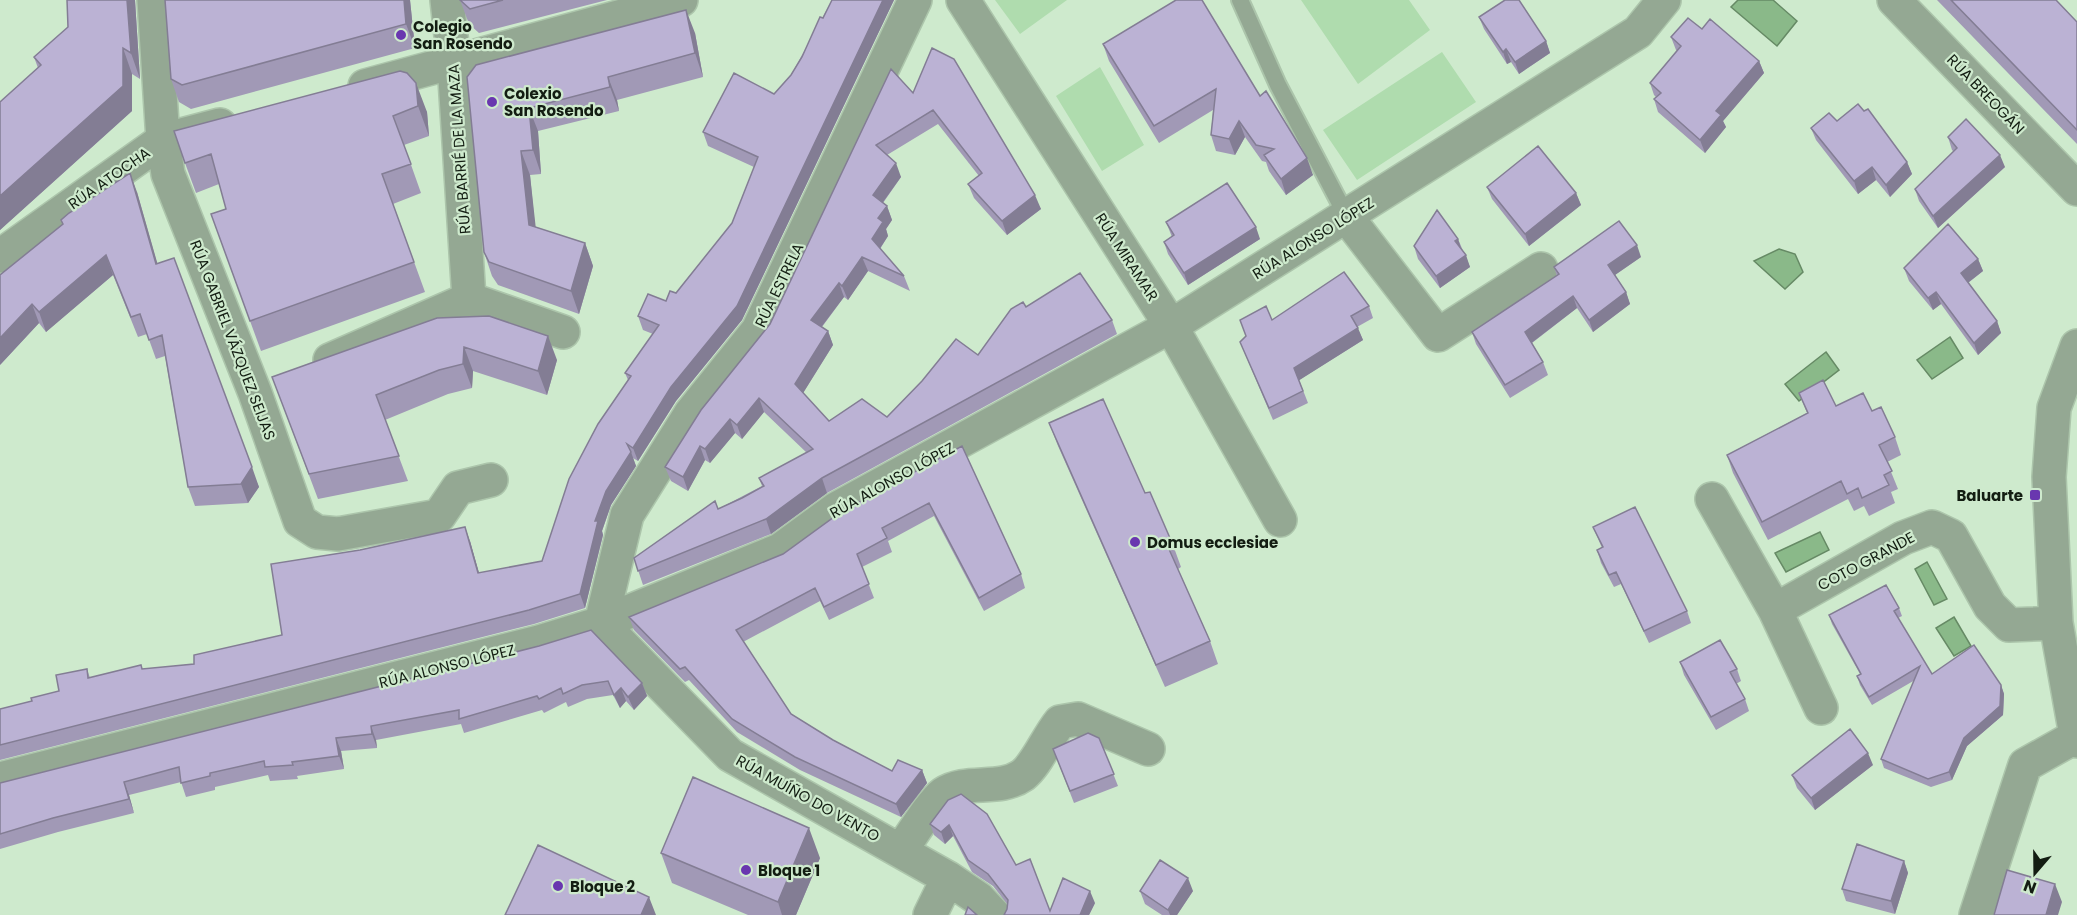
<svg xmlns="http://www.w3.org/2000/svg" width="2077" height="915" font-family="Poppins,sans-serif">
<rect width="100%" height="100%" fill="#ceeacd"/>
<path fill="#afdcae" d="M995,0H1067L1020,34Z
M1301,0H1409L1430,30L1358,84Z
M1442,52L1476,102L1357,180L1323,130Z
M1100,67L1144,145L1102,171L1056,96Z"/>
<path fill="#8ab989" stroke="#668a65" stroke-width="1.5" d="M1738,0H1773L1797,21L1777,46L1731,7Z
M1779,249L1795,254L1803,272L1785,289L1754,261Z
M1950,337L1963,358L1932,379L1917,360Z
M1826,352L1839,370L1799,401L1785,384Z
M1820,532L1829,550L1786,572L1775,553Z
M1927,562L1947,599L1934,605L1915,569Z
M1954,617L1971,646L1954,656L1936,628Z"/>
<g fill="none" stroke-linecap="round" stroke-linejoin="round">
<g stroke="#acc5ab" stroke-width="20">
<path id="service" d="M1240,0L1278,85L1347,217"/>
</g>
<g stroke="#acc5ab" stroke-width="36">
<path id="minor" d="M447,0L454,63L469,299
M915,0L758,330L691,413L627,515L601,623L730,755L948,878L930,915
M963,0L1171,326L1280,520
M1894,0L2077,189
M365,86L681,0
M220,125L163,140L168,174L255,393L300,521L317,532L338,534L439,516L458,488L491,480
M1347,217L1438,335L1541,269
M0,256L163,140L154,0
M469,299L563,332
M2077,346L2054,408L2049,477L2056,623L2077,741
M330,360L469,299
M1712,499L1775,610L1821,708
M1775,610L1903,538L1932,527L1951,536L1990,606L2009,625L2056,623
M0,779L539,642L601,623L780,550L836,509L1171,326L1638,32L1664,0
M901,850C910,838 932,802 943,794C967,778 999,792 1023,775C1037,764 1047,738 1060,722L1078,719L1148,749
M948,878L979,899L994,915
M1976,915L2025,765L2075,737"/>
</g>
<use href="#service" stroke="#94a893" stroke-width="16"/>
<use href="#minor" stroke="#94a893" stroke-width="33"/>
</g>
<path fill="#a199b6" d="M67,0H135L140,79L132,74V111L0,230V102L38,68L34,57L68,27Z
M165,0H410L415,48L191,109L179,102L171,79Z
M460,0H607L479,33L469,24Z
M832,0H894L742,320L676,401L638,461L633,458L636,466L611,505L602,531L603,535L585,608L534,624L0,760V709L32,701L59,691L87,669L90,678L143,669L194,664L282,635L470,541L479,573L542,561L628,380L625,373L653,334L643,330L638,316L666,301L676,293L732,223L754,167L708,146L703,132L774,94L791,75Z
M1937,0H2056L2077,22V144Z
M1479,17L1546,41L1550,53L1519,74L1511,62L1507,64L1484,29Z
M1702,29L1759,61L1764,73L1723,121L1726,127L1705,153L1658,112L1654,99L1656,97L1654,95L1650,83L1677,51L1676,50L1671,37Z
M695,33L703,77L617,100L619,111L538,131L541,174L530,175L535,227L585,243L593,266L579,314L498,285L492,276L484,252L467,77Z
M1103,44L1260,96L1313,175L1286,195L1269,171L1266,162L1262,161L1245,137L1235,155L1216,151L1211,135L1213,110L1159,143L1109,61Z
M932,48L1041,209L1007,235L974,198L968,184L979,176L938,124L887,155L901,177L883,203L887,206L892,220L886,229L888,236L880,249L904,276L910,291L868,271L848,300L844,297L822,327L828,331L833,345L803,393L829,421L887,417L978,355L1026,307L1112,320L1117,334L827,493L771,534L643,585L634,558L718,509L762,486L759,478L807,453L764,412L742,439L735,433L710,463L705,460L688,491L671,481L665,467L770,324L891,69L913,93Z
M400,71L427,112L429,136L404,145L421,193L393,204L425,292L261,351L211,214L226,209L219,184L196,193L185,163Z
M1837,121L1907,162L1912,174L1890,197L1876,180L1858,194L1816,140L1811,128Z
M1948,137L2005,167L1938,228L1919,201L1915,189L1954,152L1952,150Z
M1487,187L1576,193L1581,205L1529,246L1492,199Z
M137,192L157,263L259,487L248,503L195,506L188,487L165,356L156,359L147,334L138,337L113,275L46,332L39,323L0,365L63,224Z
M1166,222L1260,239L1188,285L1168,254L1164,242L1172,237Z
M1458,239L1470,267L1440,288L1418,259L1414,246Z
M1641,257L1615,275L1626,292L1630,304L1593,332L1577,308L1532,343L1543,362L1548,375L1510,398L1476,344L1472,332L1557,276L1554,267Z
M1978,259L1983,271L1968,283L1997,321L2001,333L1978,355L1941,304L1933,310L1909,281L1904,268Z
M1369,306L1373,318L1357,327L1363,340L1299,380L1308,403L1273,420L1240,342L1246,336L1272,320Z
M437,318L557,360L547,395L473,371L472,388L448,394L385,420L408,481L318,499L272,377Z
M1799,393L1836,406L1872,411L1895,437L1901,455L1887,462L1898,489L1891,492L1895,503L1869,516L1864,506L1854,511L1848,499L1768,540L1733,473L1727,455L1807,413Z
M1049,423L1145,493L1173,545L1181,567L1178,569L1210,641L1218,664L1165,687L1058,446Z
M962,446L1021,574L1025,588L984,611L934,516L888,541L892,552L862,567L874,598L829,620L820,601L743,642L791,714L833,740L892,771L922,770L927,783L901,817L800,770L737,732L689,680L685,682L634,630L629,617L783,554Z
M1593,527L1687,611L1691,623L1649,643L1621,584L1614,587L1601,563L1597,550L1602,548Z
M1899,608L1902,616L1898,618L1932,674L2001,685L2004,694L2003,715L1967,746L1952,780L1931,787L1884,768L1881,759L1915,680L1872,705L1860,685L1857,676L1860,674L1832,624L1829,615Z
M539,646L642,683L647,696L634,710L626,701L620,708L613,695L587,699L568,707L566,702L544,713L542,710L464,733L461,724L376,740L377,748L341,751L344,769L297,776L298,779L270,781L268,775L215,787V790L186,797L181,782L129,795L134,813L58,832L0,849V783Z
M1680,662L1737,669L1741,681L1736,684L1745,699L1749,711L1716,730L1684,675Z
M1099,738L1118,786L1074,803L1053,749Z
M1873,765L1815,810L1797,788L1792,775Z
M948,800L1016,865L1050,911L1095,903L1089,915L1007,909L1008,905L993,886L972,872L953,836L945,844L934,835L930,824Z
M661,853L820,858L796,915H748L672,883Z
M1904,861L1908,873L1895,914L1846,901L1842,889Z
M1140,891H1193L1177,915H1162L1145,904Z"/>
<path fill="#837d94" d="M127,0H135L140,79L131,53Z
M404,0H410L415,48L406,24Z
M883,0H894L742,320L676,401L638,461L633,448Z
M686,10L695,33L703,77L695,53Z
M1546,41L1550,53L1519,74L1515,62Z
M123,48L132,74V111L0,230V196Z
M1506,49L1511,62L1507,64L1503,52Z
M1759,61L1764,73L1723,121L1726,127L1705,153L1700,140L1716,111Z
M608,77L617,100L619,111L610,87Z
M416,83L427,112L429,136L418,106Z
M529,108L538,131L541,174L533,150Z
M1239,121L1245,137L1235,155L1229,139Z
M521,151L530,175L538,248L529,225Z
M2000,155L2005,167L1938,228L1933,216Z
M1307,158L1313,175L1286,195L1281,179Z
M1907,162L1912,174L1890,197L1886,185Z
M896,163L901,177L878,209L873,195Z
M1872,167L1876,180L1858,194L1854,181Z
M130,173L137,192L163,283L156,264Z
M1576,193L1581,205L1529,246L1525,234Z
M1035,195L1041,209L1007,235L1002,221Z
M887,206L892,220L886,229L888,236L877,253L872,239L878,218Z
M1256,227L1260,239L1188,285L1184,273Z
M1458,239L1462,251L1455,241Z
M585,243L593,266L579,314L571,291Z
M1637,245L1641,257L1612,277L1608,265Z
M106,255L113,275L46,332L39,312Z
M1466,255L1470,267L1440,288L1436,276Z
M862,257L868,271L848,300L842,286Z
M1978,259L1983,271L1965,285L1961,273Z
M839,283L844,297L816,334L811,320Z
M1626,292L1630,304L1593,332L1589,320Z
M1936,292L1941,304L1933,310L1928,298Z
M1573,296L1577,308L1530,344L1525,332Z
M32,304L39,323L0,365V338Z
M1997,321L2001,333L1978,355L1974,343Z
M1358,328L1363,340L1298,381L1294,368Z
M828,331L833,345L800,398L795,384Z
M548,336L557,360L547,395L538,371Z
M464,347L473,371L472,388L463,364Z
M759,398L764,412L742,439L737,425Z
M730,419L735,433L710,463L705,449Z
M700,446L705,460L688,491L683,477Z
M631,452L636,466L611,505L602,531L603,535L585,608L580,594L595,521L606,491Z
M252,467L259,487L248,503L241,484Z
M822,478L827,493L771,534L766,519Z
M465,527L470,541L483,587L478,573Z
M642,683L647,696L634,710L628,697Z
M2001,685L2004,694L2003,715L1967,746L1952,780L1949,772L1964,738Z
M621,688L626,701L620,708L614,695Z
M371,726L376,740L377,748L372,734Z
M336,738L341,751L344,769L339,756Z
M1868,753L1873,765L1815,810L1811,798Z
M922,770L927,783L901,817L896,804Z
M124,782L129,795L134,813L129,799Z
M949,825L953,836L945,844L941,832Z
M809,828L820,858L796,915H782L778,902Z
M1904,861L1908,873L1895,914L1891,901Z
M1188,878L1193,891L1177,915H1170L1168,910Z
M2055,884L2062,902L2058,915H2046Z
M1090,891L1095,903L1089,915H1080Z
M649,897L656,915H641Z"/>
<path fill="#bbb2d4" stroke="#837d94" stroke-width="1.5" d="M67,0H127L131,53L123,48V86L0,196V102L41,65L34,57L68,27Z
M165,0H404L406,24L182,85L171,79Z
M460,0H503L470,9Z
M832,0H883L737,306L671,387L633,448L627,444L631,452L606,491L595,521H598L580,594L529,610L0,745V709L32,701L31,698L59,691L56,675L87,669L88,678L141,665L142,669L194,664V655L282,635L271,564L360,550L465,527L478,573L542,561L569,479L598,424L631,376L625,373L659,325L638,316L648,294L666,301L670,291L676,293L732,223L758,157L703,132L734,73L774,94L791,75L802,57L820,17L823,18Z
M1176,0H1202L1260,96L1266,91L1307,158L1281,179L1264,155L1274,149L1256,145L1239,121L1229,139L1211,135L1216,89L1154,126L1103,44Z
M1505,0H1519L1546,41L1515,62L1506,49L1503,52L1479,17Z
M1951,0H2056L2077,22V130Z
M686,10L695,53L608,77L610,87L529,108L533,150L521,151L529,225L585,243L571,291L489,262L484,252L467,77L476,65Z
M1688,18L1702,29L1710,19L1759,61L1716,111L1721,115L1700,140L1654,99L1661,93L1650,83L1681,46L1671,37Z
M932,48L954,59L1035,195L1002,221L968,184L982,173L933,110L876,145L896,163L873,195L887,206L878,218L883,222L872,239L904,276L862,257L842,286L839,283L811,320L828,331L795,384L829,421L862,399L887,417L922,381L956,339L978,355L1011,309L1023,302L1026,307L1080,273L1112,320L822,478L766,519L638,571L634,558L715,501L718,509L742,498L764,486L759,478L813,449L759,398L737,425L730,419L705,449L700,446L683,477L665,467L701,410L770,324L891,69L913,93Z
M400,71L407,73L416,83L418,106L393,116L411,164L382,174L414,262L250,321L211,214L226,209L211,154L185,163L174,131Z
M1858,104L1864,111L1868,109L1907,162L1886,185L1872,167L1854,181L1811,128L1829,113L1837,121Z
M1966,119L2000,155L1933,216L1915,189L1957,148L1948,137Z
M1538,146L1576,193L1525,234L1487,187Z
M130,173L156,264L174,258L252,467L241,484L188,487L162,335L149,340L140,314L131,317L106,255L39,312L32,304L0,338V275L63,224L61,220L69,213Z
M1227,183L1256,227L1184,273L1164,242L1174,235L1166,222Z
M1437,210L1458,239L1455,241L1466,255L1436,276L1414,246Z
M1619,221L1637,245L1608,265L1626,292L1589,320L1573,296L1525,332L1543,362L1505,385L1472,332L1559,274L1554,267Z
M1948,224L1978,259L1961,273L1997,321L1974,343L1936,292L1928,298L1904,268Z
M1344,272L1369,306L1351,316L1358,328L1294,368L1303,391L1269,408L1240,342L1246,336L1240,320L1266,306L1272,320Z
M489,316L548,336L538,371L464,347L463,364L439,370L376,395L399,456L309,474L272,377L437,318Z
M1823,380L1836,406L1863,393L1872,411L1881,407L1895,437L1879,445L1892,471L1884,475L1889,485L1862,498L1858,488L1847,494L1841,481L1762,522L1727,455L1808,413L1799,393Z
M1103,399L1145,493L1150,492L1173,545L1168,547L1210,641L1156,665L1049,423Z
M962,446L1021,574L979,598L929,503L882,528L887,538L857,554L869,584L824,607L815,588L736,630L791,714L833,740L892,771L898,760L922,770L896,804L795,757L732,719L685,667L680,669L629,617L783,554L841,512Z
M1635,507L1687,611L1644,631L1616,572L1609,575L1597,550L1603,547L1593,527Z
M1886,585L1899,608L1894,611L1932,674L1974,645L2001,685L2000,706L1964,738L1949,772L1928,779L1881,759L1920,666L1869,697L1857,676L1861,674L1829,615Z
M591,630L642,683L628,697L621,688L614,695L608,681L582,685L563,694L561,688L539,699L537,696L459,719V710L371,726L372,734L336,738L339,756L292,762L293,765L265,767L264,761L210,773V776L181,783L179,767L124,782L129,799L53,818L0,834V783L539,646Z
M1720,640L1737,669L1730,672L1745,699L1711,717L1680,662Z
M1850,729L1868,753L1811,798L1792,775Z
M1088,733L1099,738L1114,774L1070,791L1053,749Z
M693,777L809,828L778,902L661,853Z
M961,794L987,814L1016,865L1030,859L1050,911L1063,878L1090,891L1080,915H1004L1007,909L1008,900L988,874L968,860L949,825L941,832L930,824L948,800Z
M1857,844L1904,861L1891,901L1842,889Z
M538,845L649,897L641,915H505Z
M1160,860L1188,878L1168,910L1140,891Z
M2007,870L2055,884L2046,915H1994Z
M968,907L977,915H965Z"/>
<g fill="#6937af" stroke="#ceeacd" stroke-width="2">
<circle cx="401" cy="35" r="6"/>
<circle cx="492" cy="102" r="6"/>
<rect x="2029" y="489" width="12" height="12" rx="3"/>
<circle cx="1135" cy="542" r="6"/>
<circle cx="746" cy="870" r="6"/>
<circle cx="558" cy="886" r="6"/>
</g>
<g text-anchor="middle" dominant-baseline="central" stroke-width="4.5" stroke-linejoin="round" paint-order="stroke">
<g font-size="15" font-weight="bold" fill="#131d12" stroke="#ceeacd" text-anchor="start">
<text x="413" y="26">Colegio<tspan x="413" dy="17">San Rosendo</tspan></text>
<text x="504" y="93">Colexio<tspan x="504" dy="17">San Rosendo</tspan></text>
<text x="2023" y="495" text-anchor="end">Baluarte</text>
<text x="1147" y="542">Domus ecclesiae</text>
<text x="758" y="870">Bloque 1</text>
<text x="570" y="886">Bloque 2</text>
</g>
<g font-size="15" fill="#131d12" stroke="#ceeacd">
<text transform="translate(1986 94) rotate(46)">RÚA BREOGÁN</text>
<text transform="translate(459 149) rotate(-94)">RÚA BARRIÉ DE LA MAZA</text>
<text transform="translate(109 178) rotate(-35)">RÚA ATOCHA</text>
<text transform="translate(1313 238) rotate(-32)">RÚA ALONSO LÓPEZ</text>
<text transform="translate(1127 257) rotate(57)">RÚA MIRAMAR</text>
<text transform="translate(779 285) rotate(-64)">RÚA ESTRELA</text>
<text transform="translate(233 340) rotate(69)">RÚA GABRIEL VÁZQUEZ SEIJAS</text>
<text transform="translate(892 480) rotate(-29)">RÚA ALONSO LÓPEZ</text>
<text transform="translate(1866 561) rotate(-28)">COTO GRANDE</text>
<text transform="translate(447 666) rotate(-14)">RÚA ALONSO LÓPEZ</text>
<text transform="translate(808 798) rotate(29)">RÚA MUÍÑO DO VENTO</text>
</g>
</g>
<g transform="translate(2035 873) rotate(200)" stroke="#ceeacd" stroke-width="4.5" paint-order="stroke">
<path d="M0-4.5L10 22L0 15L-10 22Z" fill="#131d12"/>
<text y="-9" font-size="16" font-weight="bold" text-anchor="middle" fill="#131d12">N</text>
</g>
</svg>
